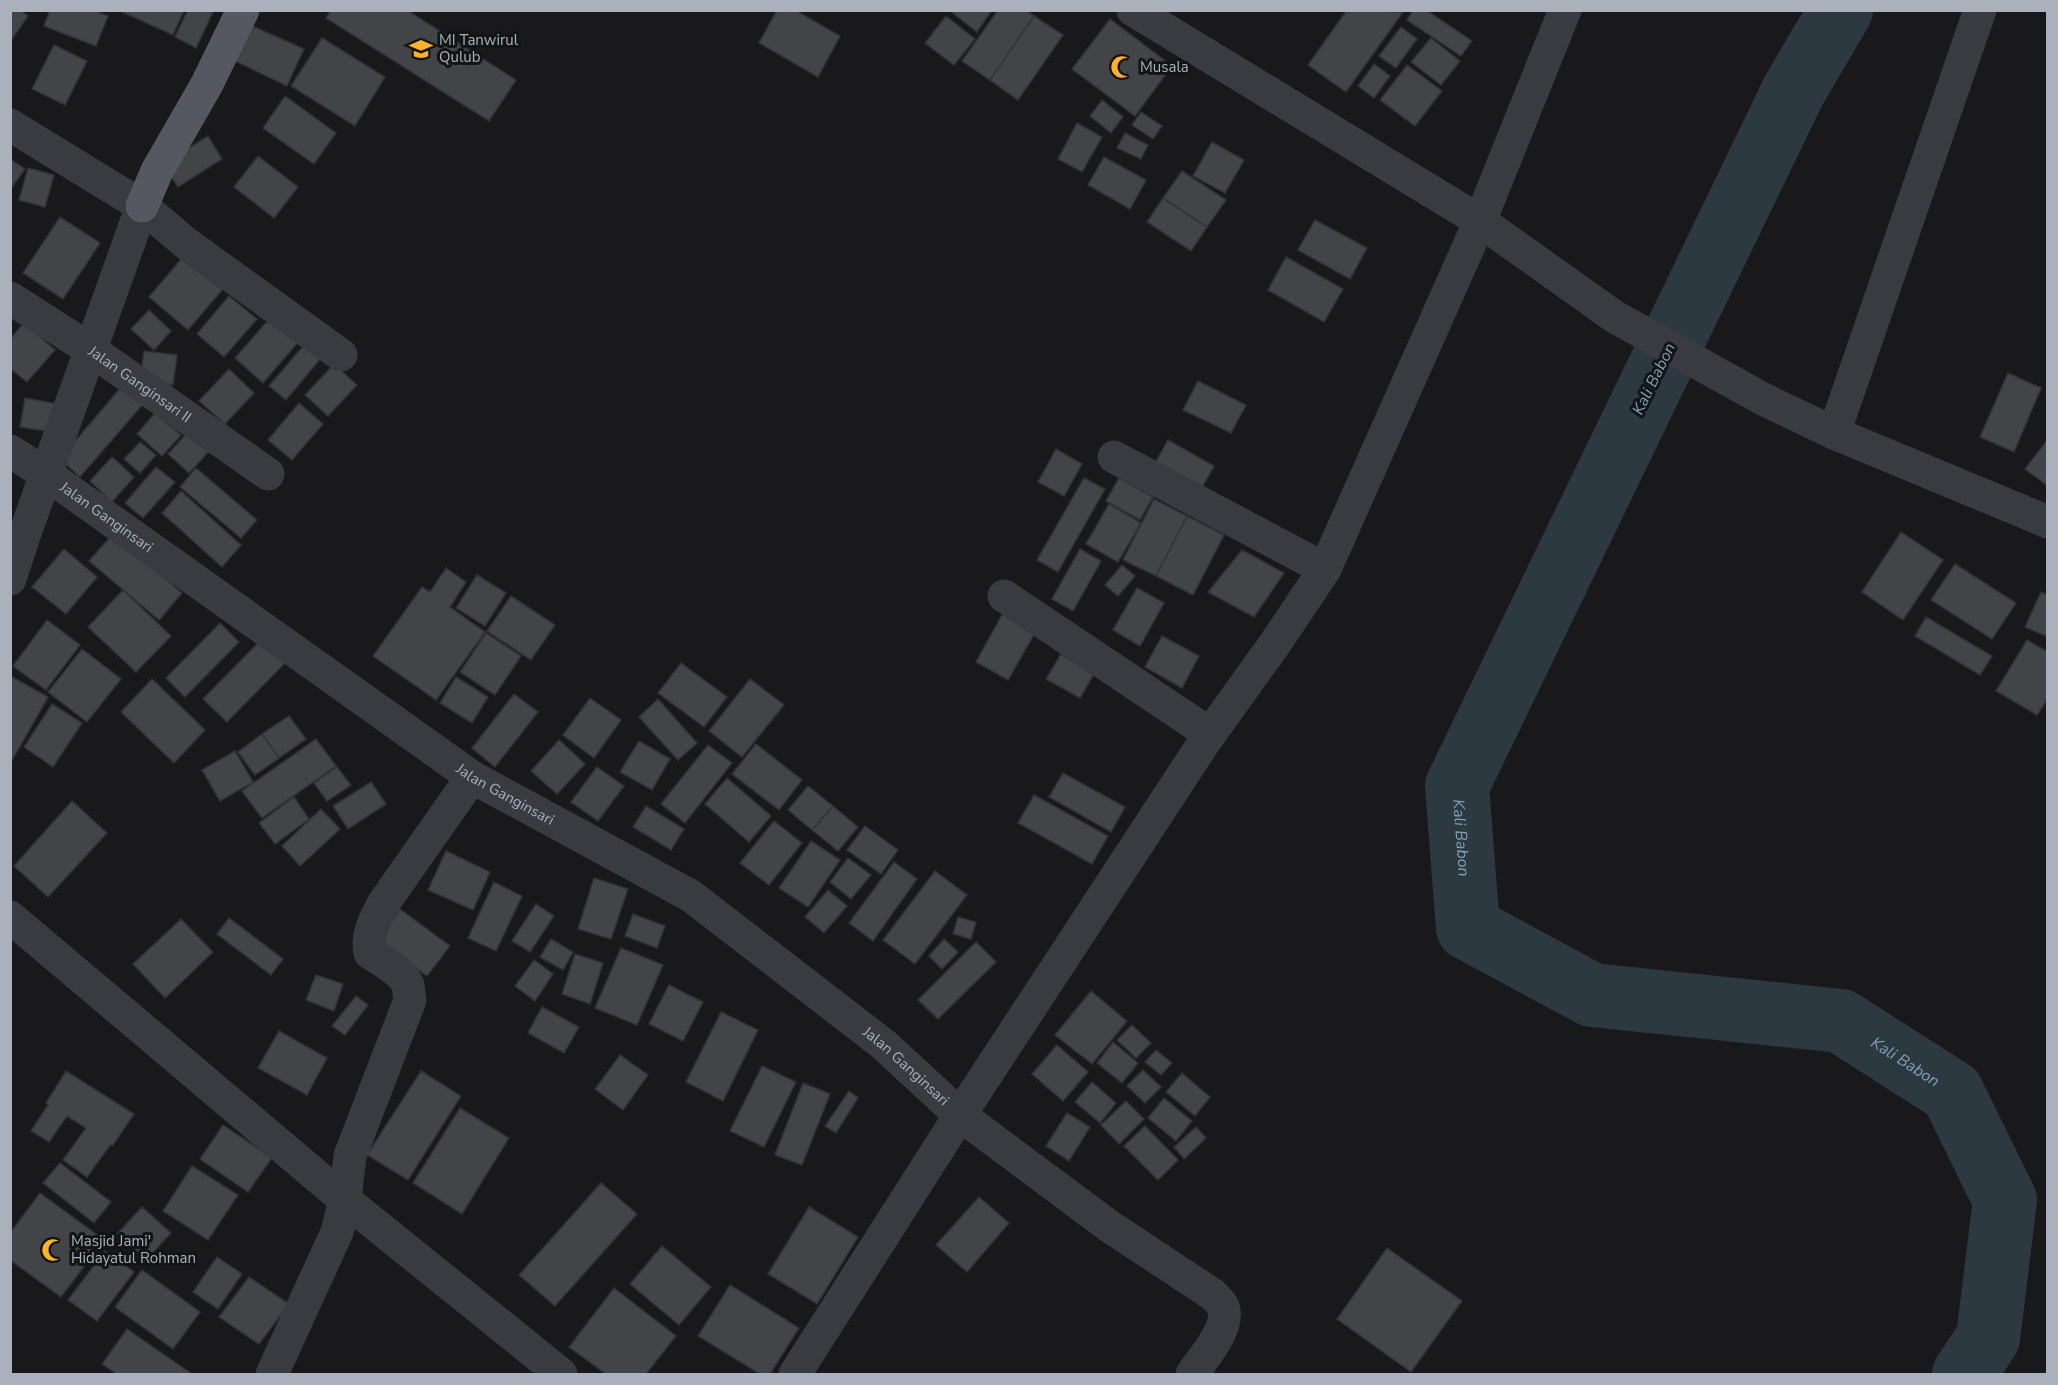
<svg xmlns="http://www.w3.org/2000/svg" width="2058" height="1385" font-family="'Nunito Sans',sans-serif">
<rect width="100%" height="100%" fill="#19191b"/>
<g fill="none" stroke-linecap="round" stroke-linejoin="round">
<path stroke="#2d3940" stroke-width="64" id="s1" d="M1841,10L1794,90L1457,786L1468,928L1592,995L1841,1021L1952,1092L2005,1200L1988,1338L1964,1374"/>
</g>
<path fill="#424448" stroke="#323337" stroke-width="1.5" d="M10,10H20L28,16L10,42Z
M50,10H93L108,16L96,46L44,26Z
M118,10H184L173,35Z
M188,10L213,12L196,48L175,37Z
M331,10H407L516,80L489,121L326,18Z
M777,10H795L840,36L818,77L759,43Z
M949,10H992L977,32Z
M998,10H1026L1034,16L990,80L962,61Z
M1347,10L1403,12L1346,92L1308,65Z
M1413,10H1426L1472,41L1461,56L1407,20Z
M946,16L975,39L954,65L925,43Z
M1034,16L1063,35L1018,100L990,80Z
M1110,19L1172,66L1135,116L1072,69Z
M250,25L304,49L287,86L233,60Z
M1401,27L1417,39L1396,68L1379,56Z
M322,38L385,77L355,126L291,86Z
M1431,38L1460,61L1441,85L1411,62Z
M54,45L87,61L65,105L32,89Z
M1374,64L1390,76L1374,98L1358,86Z
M1407,65L1442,91L1415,126L1380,100Z
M285,96L336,133L314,164L263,128Z
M1102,100L1123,117L1111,133L1090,116Z
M1141,112L1162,126L1153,139L1132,125Z
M1077,123L1102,137L1082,172L1058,159Z
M1125,133L1148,145L1141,159L1117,148Z
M208,136L222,159L178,187L163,164Z
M1212,142L1244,160L1225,193L1193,176Z
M258,156L298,187L274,218L234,187Z
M1104,157L1146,180L1130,209L1088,185Z
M10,159L25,169L10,190Z
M28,168L54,175L45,207L19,200Z
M1182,171L1226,200L1207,227L1163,198Z
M1163,198L1207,227L1191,251L1147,222Z
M60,217L100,243L63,299L23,273Z
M1315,220L1367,248L1350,279L1298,250Z
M183,257L222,290L188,330L149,297Z
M1286,257L1343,289L1324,322L1268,290Z
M229,296L257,319L224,357L197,334Z
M149,310L171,331L154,350L131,329Z
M271,317L299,341L263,383L235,358Z
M24,323L55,350L27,382L10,368V339Z
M305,344L321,358L286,400L269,386Z
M144,351L177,355L173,385L140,380Z
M334,364L357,385L328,416L305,395Z
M229,369L254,393L225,424L199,401Z
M2008,373L2041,388L2014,452L1980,437Z
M1198,381L1246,405L1231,433L1183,410Z
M122,386L143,404L80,477L60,459Z
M25,398L58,404L53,432L20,427Z
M299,403L323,424L292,460L268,440Z
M155,413L181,435L162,456L137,434Z
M191,429L212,448L189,473L168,454Z
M2048,439V486L2025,469Z
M1168,440L1214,466L1199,493L1153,467Z
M140,442L156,455L140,473L124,459Z
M1056,449L1082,464L1064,496L1038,482Z
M112,457L134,477L112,502L90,481Z
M156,467L175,482L143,518L125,503Z
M196,468L257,520L241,538L180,487Z
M1084,478L1105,489L1058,572L1037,560Z
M1119,478L1153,497L1140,520L1106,501Z
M181,491L241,545L222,567L162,513Z
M1154,499L1187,516L1156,576L1123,560Z
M1109,504L1141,523L1118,562L1086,544Z
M1187,516L1224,535L1193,595L1156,576Z
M1901,532L1943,560L1903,620L1862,592Z
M113,534L182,593L159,620L89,561Z
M64,549L97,577L66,614L32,587Z
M1080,549L1101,561L1073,611L1052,599Z
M1242,550L1284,573L1254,617L1208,592Z
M1955,564L2016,603L1992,639L1931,600Z
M1122,565L1135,576L1118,596L1105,585Z
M446,568L466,582L450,607L485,632L436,700L373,656L422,587L430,592Z
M477,575L506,593L485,626L456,608Z
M1137,588L1164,603L1140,646L1113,630Z
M123,590L171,636L136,672L88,627Z
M2041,592L2048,595V637L2025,627Z
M511,596L555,625L531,660L487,631Z
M1003,613L1036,631L1008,680L976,662Z
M1926,617L1992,656L1980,675L1915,636Z
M47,620L80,645L46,690L13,666Z
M220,623L239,642L185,697L166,678Z
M486,633L521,656L495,695L460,672Z
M1162,636L1199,656L1182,688L1145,667Z
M263,638L287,661L227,722L203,699Z
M2027,640L2048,652V698L2037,715L1996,691Z
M82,649L121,679L87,722L48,692Z
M1061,654L1094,674L1080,698L1046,679Z
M681,663L727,697L704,727L658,693Z
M10,676L48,697L10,764Z
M456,677L488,697L472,723L440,703Z
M152,679L205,730L174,763L121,712Z
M750,679L784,705L742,757L709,731Z
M514,694L538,712L495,767L472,748Z
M590,698L621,720L594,758L563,735Z
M658,699L697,743L678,760L639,717Z
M52,704L82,723L53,767L24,747Z
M289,716L306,739L279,758L262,734Z
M262,734L279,758L255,775L238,752Z
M316,739L336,766L262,818L242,791Z
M559,740L585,764L557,794L531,771Z
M639,741L670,759L652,790L620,772Z
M756,744L802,780L779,810L732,774Z
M708,745L732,763L685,823L661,804Z
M235,751L253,782L220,801L202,770Z
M337,767L351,785L327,801L314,783Z
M597,767L624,786L598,821L571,802Z
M1063,773L1125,807L1111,832L1049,797Z
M727,778L771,816L749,842L705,804Z
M371,782L386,804L348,829L333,806Z
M808,786L833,806L812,830L788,810Z
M1034,795L1108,836L1092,864L1018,823Z
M294,797L309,819L275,844L259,823Z
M72,801L107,833L48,897L14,866Z
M646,806L684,829L671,850L633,827Z
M833,806L858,827L838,851L812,830Z
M321,809L340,829L300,866L282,846Z
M774,821L802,843L769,885L740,863Z
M865,826L898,850L881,874L847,850Z
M811,841L840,860L808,907L779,888Z
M446,851L490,872L473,910L428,890Z
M848,858L871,875L851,899L830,882Z
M894,862L917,879L873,941L849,923Z
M935,871L967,895L915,964L883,940Z
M594,878L628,889L611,939L578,929Z
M494,882L522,896L496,951L468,938Z
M828,890L847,906L824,933L805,917Z
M536,904L554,916L530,952L512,941Z
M400,909L450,946L427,976L378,940Z
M633,914L665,926L657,948L625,936Z
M958,917L976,922L971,939L953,934Z
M229,918L283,959L271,975L217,934Z
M181,919L213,952L165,998L133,964Z
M551,939L573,952L563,970L540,957Z
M944,939L958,952L942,969L929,956Z
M976,942L996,962L938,1019L918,1000Z
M621,948L663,965L637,1025L595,1008Z
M575,954L603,963L590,1004L562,994Z
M534,960L553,974L535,1001L515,986Z
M316,975L343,984L334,1011L306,1000Z
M669,985L703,1002L683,1041L649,1024Z
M1091,991L1127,1021L1092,1064L1055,1035Z
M356,996L368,1005L345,1035L332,1026Z
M542,1007L579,1027L564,1053L528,1033Z
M721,1012L758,1030L723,1101L686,1082Z
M1132,1025L1151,1043L1136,1058L1117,1040Z
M279,1031L327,1058L307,1095L258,1068Z
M1113,1042L1138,1063L1122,1083L1097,1063Z
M1057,1045L1088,1072L1063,1101L1032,1074Z
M1156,1050L1172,1063L1161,1075L1145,1062Z
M620,1055L648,1075L623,1110L595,1089Z
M762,1066L796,1082L764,1147L730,1131Z
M1143,1070L1161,1087L1145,1103L1127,1086Z
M66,1071L134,1114L113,1145L111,1144L87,1177L63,1160L86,1128L67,1116L49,1142L31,1131L48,1105L46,1103Z
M421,1071L461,1096L408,1180L367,1155Z
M1182,1073L1210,1097L1195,1116L1166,1092Z
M1092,1082L1116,1103L1100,1123L1075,1102Z
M803,1083L830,1094L802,1165L775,1155Z
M849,1091L858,1098L836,1133L825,1126Z
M1164,1098L1192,1121L1176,1141L1148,1118Z
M1126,1101L1144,1119L1119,1144L1101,1125Z
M460,1108L509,1138L462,1214L413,1183Z
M1067,1113L1090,1127L1069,1161L1046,1146Z
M223,1125L272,1158L248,1192L200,1159Z
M1145,1126L1178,1160L1158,1180L1124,1146Z
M1196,1127L1206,1138L1184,1159L1174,1147Z
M60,1163L111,1202L94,1223L43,1183Z
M192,1166L238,1195L208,1240L163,1211Z
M601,1183L637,1214L555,1306L519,1275Z
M40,1193L104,1240L61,1297L10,1260V1233Z
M979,1197L1009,1223L967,1272L936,1245Z
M142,1207L171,1233L146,1260L117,1234Z
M809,1207L858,1237L817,1304L768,1274Z
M662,1246L711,1287L679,1325L630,1284Z
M1387,1248L1462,1301L1411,1372L1337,1319Z
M105,1251L134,1272L97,1321L68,1300Z
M217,1257L242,1274L218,1309L193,1292Z
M142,1270L200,1312L173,1349L115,1307Z
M249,1277L289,1304L259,1344L219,1317Z
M730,1285L799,1328L770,1374H760L698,1336Z
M614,1288L676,1336L646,1374H606L569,1347Z
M127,1329L192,1374H117L102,1364Z"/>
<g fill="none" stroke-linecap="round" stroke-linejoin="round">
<g stroke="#393b40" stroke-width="33">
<path d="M1133,10L1480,221L1615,317L1763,399L1834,433L2048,522"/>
<path d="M10,125L142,206L187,244L341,355"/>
<path id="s2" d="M10,298L91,350L268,474"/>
<path d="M1834,433L1980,10"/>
<path id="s3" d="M10,451L46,474L472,777L691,896L883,1044L960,1115L1109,1226L1212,1294C1215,1297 1220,1301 1222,1305C1233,1325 1203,1358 1192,1374"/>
<path d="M1114,457L1325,569"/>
<path d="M10,579L25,533L142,206"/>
<path d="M1004,596L1210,734"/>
<path d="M10,917L345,1200L561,1374"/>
<path d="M272,1374L337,1232L345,1200L350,1156L410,1000C409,996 409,989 408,985C402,971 382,961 370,953C366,935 375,919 383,904L472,777"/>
<path d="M795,1374L960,1115L1205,741L1274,645L1325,569L1480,221L1565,10"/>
</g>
<path stroke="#555860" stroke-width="33" d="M142,206L157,171L207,84L243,10"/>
</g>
<defs>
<g id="school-bare" transform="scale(1.8)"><path d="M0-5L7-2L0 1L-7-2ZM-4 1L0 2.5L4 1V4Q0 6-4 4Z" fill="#ffb02d" stroke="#131416" stroke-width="2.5" paint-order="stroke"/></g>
<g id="mosque-bare" transform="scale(1.8)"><path d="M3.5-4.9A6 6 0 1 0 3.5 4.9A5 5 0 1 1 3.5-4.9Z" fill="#ffb02d" stroke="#131416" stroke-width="2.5" paint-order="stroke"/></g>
</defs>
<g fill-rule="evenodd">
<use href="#school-bare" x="421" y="49"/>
<use href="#mosque-bare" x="1122" y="67"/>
<use href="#mosque-bare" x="53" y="1250"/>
</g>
<g text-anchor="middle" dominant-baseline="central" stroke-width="6" stroke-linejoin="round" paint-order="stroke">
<g font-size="15" fill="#aab0bc" stroke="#131416" text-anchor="start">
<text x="439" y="40">MI Tanwirul<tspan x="439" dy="17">Qulub</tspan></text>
<text x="1140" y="67">Musala</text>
<text x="71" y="1241">Masjid Jami'<tspan x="71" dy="17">Hidayatul Rohman</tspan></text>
</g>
<g font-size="15" fill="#aab0bc" stroke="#131416">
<text stroke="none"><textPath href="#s2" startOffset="156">Jalan Ganginsari II</textPath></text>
<text stroke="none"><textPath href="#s3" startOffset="117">Jalan Ganginsari</textPath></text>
<text stroke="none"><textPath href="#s3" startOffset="603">Jalan Ganginsari</textPath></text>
<text stroke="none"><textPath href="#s3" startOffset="1089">Jalan Ganginsari</textPath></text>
</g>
<g font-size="16" font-style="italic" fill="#7fa0b9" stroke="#131416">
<text transform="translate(1654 379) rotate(-64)">Kali Babon</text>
<text stroke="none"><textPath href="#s1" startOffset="918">Kali Babon</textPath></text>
<text stroke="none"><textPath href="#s1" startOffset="1476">Kali Babon</textPath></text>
</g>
</g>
<rect width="2058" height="1385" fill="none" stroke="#aab0bc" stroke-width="24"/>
</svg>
